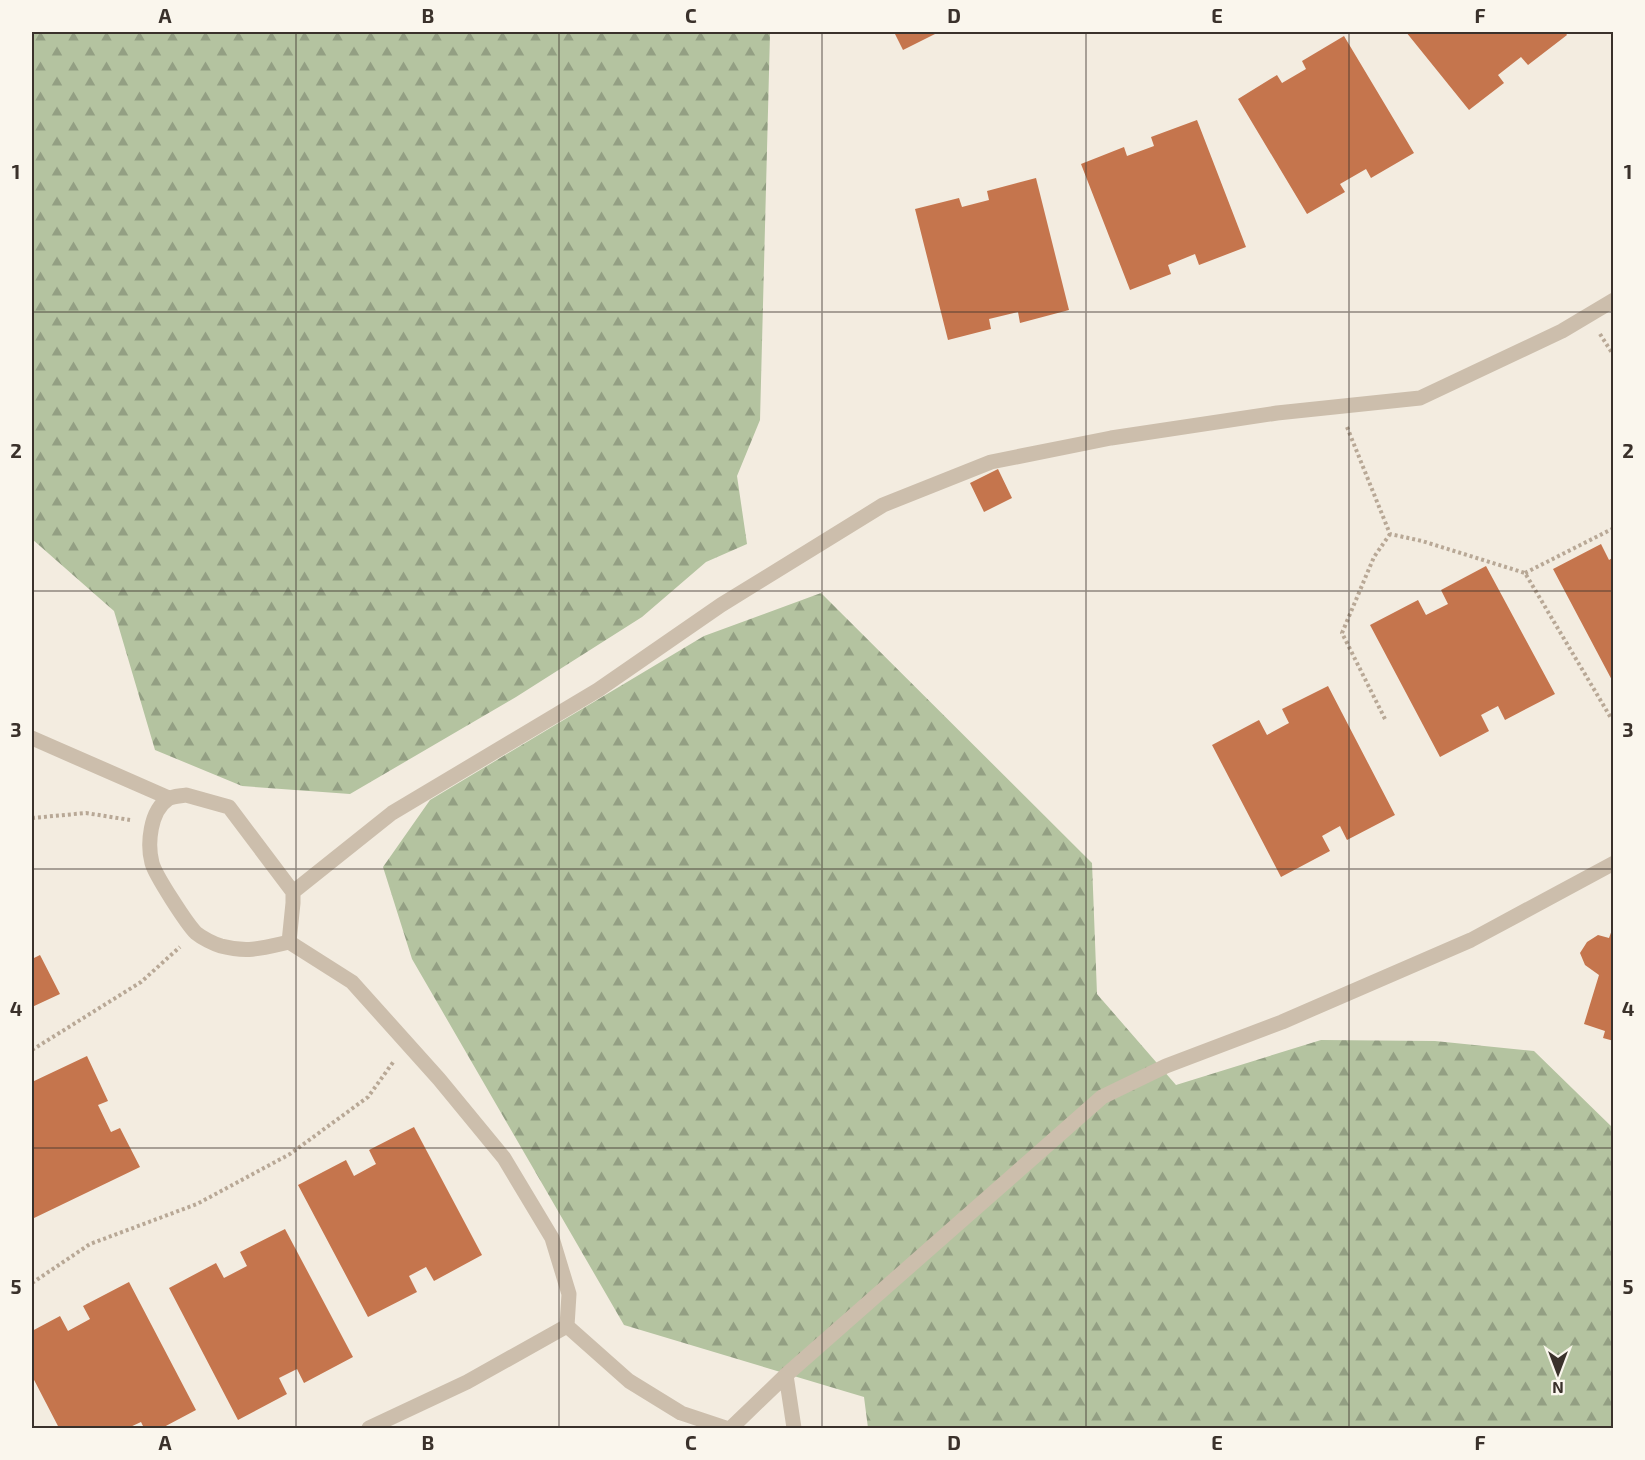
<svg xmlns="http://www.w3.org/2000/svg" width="1645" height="1460" font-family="'Exo 2',sans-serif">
<defs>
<pattern id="forest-firs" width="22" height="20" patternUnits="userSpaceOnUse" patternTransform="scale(1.5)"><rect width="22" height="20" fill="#b4c3a0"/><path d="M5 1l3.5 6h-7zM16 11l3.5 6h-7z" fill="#939f83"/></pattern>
</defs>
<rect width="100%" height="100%" fill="#f3ece0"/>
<path fill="url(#forest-firs)" d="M32,32H769L770,34L760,420L737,476L747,544L706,562L642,617L516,697L350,794L242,786L155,750L114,611L32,539Z
M821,593L1092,863L1097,994L1176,1085L1321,1040L1435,1041L1534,1051L1613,1128V1428H868L864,1397L624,1325L412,959L383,867L430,800L704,636Z"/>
<path fill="#c5754d" d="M894,32H939L903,50Z
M1406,32H1565L1567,35L1528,65L1521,57L1498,75L1504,83L1469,110Z
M1344,36L1414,153L1371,178L1366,169L1340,184L1345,192L1307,214L1238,99L1277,75L1282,83L1306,69L1302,61Z
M1197,120L1246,247L1199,265L1195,254L1168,265L1171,274L1130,290L1081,164L1124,147L1127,156L1154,146L1151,137Z
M1036,178L1069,310L1020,323L1018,312L989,319L991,329L948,340L915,209L959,198L962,207L989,200L987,191Z
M998,469L1012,498L984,512L970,483Z
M1601,544L1609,560L1614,557V684L1553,569Z
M1486,566L1555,694L1505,720L1498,706L1481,715L1489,731L1440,757L1370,625L1418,600L1426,615L1448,604L1441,590Z
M1328,686L1395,815L1347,840L1340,826L1322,836L1330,851L1281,877L1212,745L1259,720L1267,735L1289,723L1282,709Z
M1613,927H1614V1041L1603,1038L1605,1031L1584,1024L1599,975L1585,965L1580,953L1587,942L1598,935L1609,938Z
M40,955L60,994L32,1007V959Z
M87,1056L108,1101L98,1105L111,1132L120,1128L140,1167L32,1219V1082Z
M414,1127L482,1255L434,1281L426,1267L409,1276L417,1292L368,1317L298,1185L346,1160L354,1176L376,1164L369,1150Z
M285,1229L353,1357L304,1383L297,1369L279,1378L287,1394L238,1420L169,1288L216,1263L224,1278L247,1266L240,1252Z
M129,1282L196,1410L162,1428H144L141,1422L128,1428H59L32,1376V1331L60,1316L68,1331L90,1319L83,1306Z"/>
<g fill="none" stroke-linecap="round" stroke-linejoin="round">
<path stroke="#b8a896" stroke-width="4" stroke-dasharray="3 3" stroke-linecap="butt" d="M1600,334L1614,356
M1347,427L1390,534L1422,541L1525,573L1611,718H1614
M1525,573L1614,528
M1385,719L1342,633L1374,557L1390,534
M32,818L86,813L130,820
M32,1050L141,982L180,947
M32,1283L90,1244L197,1204L290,1154L368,1097L394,1061"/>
<path stroke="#ccbeac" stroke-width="15" d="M32,738L169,798
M186,795L229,807L293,892V903L289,942C263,948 248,953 221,946C214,944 202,938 196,933C187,924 155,875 152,863C147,844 150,811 168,799C172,796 181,796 186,795Z
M293,892L392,813L598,690L721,605L883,505L991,462L1111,438L1277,413L1420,398L1562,331L1614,300
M289,942L352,982L439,1079L504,1158L552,1238L569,1294L567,1326
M567,1326L629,1381L681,1413L726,1428
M786,1375L794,1428
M369,1428L467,1382L567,1326
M731,1428L786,1375L1102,1097L1166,1066L1282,1022L1471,940L1614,863"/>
</g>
<path fill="none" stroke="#3a312b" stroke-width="1.5" stroke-opacity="0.55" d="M296,32V1428M559,32V1428M822,32V1428M1086,32V1428M1349,32V1428M32,312H1614M32,591H1614M32,869H1614M32,1148H1614"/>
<rect width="1645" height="1460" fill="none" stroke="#faf6ed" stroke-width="66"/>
<g transform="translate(1558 1373) rotate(180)" stroke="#faf6ed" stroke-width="4.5" paint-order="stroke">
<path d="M0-4.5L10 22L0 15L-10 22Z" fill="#3a312b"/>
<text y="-9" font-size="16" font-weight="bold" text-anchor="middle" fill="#3a312b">N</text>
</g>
<rect x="33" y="33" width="1579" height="1394" fill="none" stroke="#3a312b" stroke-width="2"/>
<g font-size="20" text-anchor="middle" font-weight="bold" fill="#3a312b">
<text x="165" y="23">A</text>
<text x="428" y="23">B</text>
<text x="691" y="23">C</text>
<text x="954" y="23">D</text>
<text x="1217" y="23">E</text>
<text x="1480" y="23">F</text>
<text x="16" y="179">1</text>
<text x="1628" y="179">1</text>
<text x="16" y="458">2</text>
<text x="1628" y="458">2</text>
<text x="16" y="737">3</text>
<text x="1628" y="737">3</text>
<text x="16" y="1016">4</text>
<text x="1628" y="1016">4</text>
<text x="16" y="1294">5</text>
<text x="1628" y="1294">5</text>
<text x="165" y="1450">A</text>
<text x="428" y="1450">B</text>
<text x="691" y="1450">C</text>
<text x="954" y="1450">D</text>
<text x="1217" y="1450">E</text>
<text x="1480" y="1450">F</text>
</g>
</svg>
